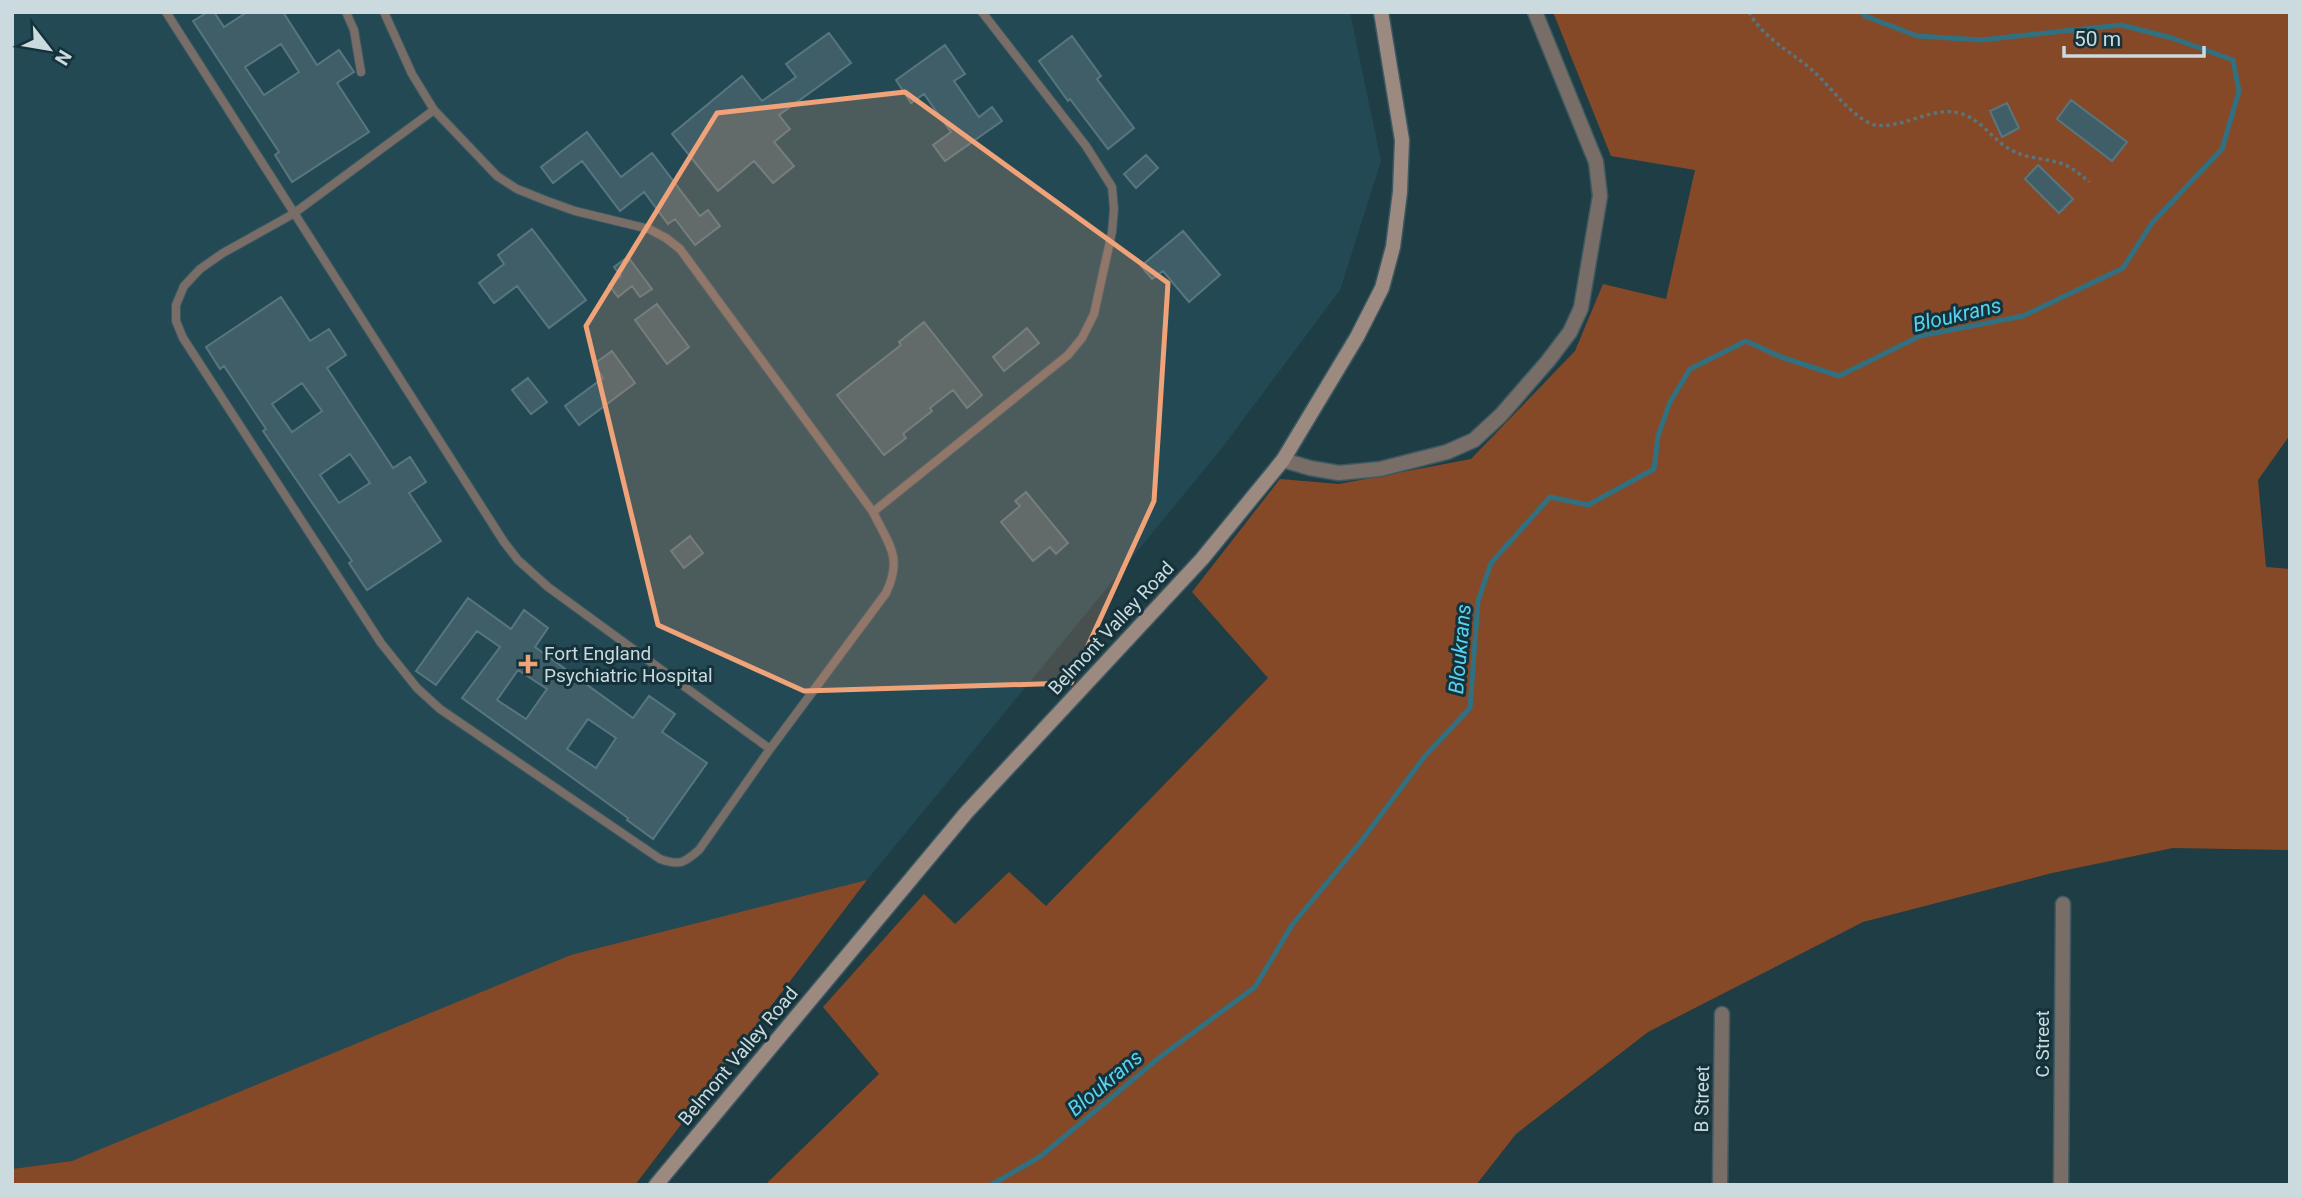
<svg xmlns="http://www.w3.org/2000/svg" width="2302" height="1197" font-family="Roboto,sans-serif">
<rect width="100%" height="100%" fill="#1f3d45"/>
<path fill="#234a54" d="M12,12H1350L1381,161L1340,290L1222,448L867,880L739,918L72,1161L12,1169Z"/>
<path fill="#864927" d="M1553,12H2290V435L2258,480L2266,567L2290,569V850L2173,848L2052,873L1863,922L1648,1032L1516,1134L1476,1185H765L879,1074L823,1007L924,894L955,924L1009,872L1046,906L1268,678L1192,592L1280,479L1339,484L1471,459L1575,351L1603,284L1666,299L1695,170L1611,156Z
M867,880L635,1185H12V1169L72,1161L571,955Z"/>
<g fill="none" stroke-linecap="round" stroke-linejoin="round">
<path stroke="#317080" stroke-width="5" d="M991,1185L1041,1156L1160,1057L1255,987L1292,925L1359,844L1425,756L1470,708L1478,601L1491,563L1550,497L1588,505L1654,469L1658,436L1670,402L1690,369L1746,341L1781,357L1839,376L1920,336L2023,316L2123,268L2152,223L2222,149L2239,91L2233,60L2172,38L2121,25L1981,40L1917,36L1865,16L1862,12"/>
</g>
<path fill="#405e67" stroke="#58767f" stroke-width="2" fill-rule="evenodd" d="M208,12H214L224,27L247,12H283L317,65L339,50L354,72L337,83L369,132L292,182L275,155L279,152L193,21ZM281,44L299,72L264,95L245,67Z
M829,33L851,63L779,115L790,129L774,142L794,166L773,183L754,161L718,191L672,134L742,76L762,101L796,77L786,64Z
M1072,36L1101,76L1097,79L1134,128L1108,149L1070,99L1068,101L1039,61Z
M945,45L965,74L954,81L979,117L992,107L1002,121L945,161L933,145L951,132L924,94L911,103L896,80Z
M2071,100L2127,142L2112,161L2057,119Z
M2007,103L2019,128L2002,137L1990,111Z
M587,132L621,177L652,153L700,216L708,210L720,226L695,245L675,219L668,224L644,192L620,211L582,161L553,183L541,167Z
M1146,155L1158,168L1136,188L1124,174Z
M2038,165L2073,199L2059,213L2025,179Z
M532,229L586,300L549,328L517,286L494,303L479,283L504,264L498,255Z
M1183,231L1220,275L1189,302L1163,271L1152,279L1141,266Z
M628,257L652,289L640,297L632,286L618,297L609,285L621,276L614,267Z
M281,297L310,341L329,329L346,355L327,368L393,468L410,457L426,482L409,493L441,541L367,590L349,563L352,561L263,431L266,429L224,366L220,369L206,347ZM302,383L322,411L292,432L272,404ZM350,454L370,483L339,503L320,475Z
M657,304L689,347L667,364L635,320Z
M924,322L982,395L967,408L953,390L930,408L932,411L903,434L906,438L884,455L837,395L901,345L899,342Z
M1027,328L1039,343L1004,371L993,357Z
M612,351L635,383L579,425L565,406L603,378L594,364Z
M528,378L547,402L531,414L512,390Z
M1026,492L1068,543L1056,554L1050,547L1033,561L1001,522L1020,506L1015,501Z
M690,536L703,553L684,568L671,551Z
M468,598L511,629L524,610L548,628L535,647L633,718L649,696L675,714L662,732L707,763L653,839L627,820L628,818L462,698L500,647L477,631L436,685L416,671ZM518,670L547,689L526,719L497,700ZM588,719L616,738L596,768L567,749Z"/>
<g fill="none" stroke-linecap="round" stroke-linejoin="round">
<g stroke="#3e5961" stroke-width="10">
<path id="lane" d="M166,12L504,542L518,560L548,587L770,749
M346,12L354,30L361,72
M384,12L412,74L434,110L497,176L517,189L547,201L575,211L649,229L666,238L680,249L873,512C889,545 903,557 886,593L770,749L699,850C684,863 680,866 660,859L440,709L417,688L381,643L183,338L176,321V305L184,286L200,269L223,253L293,214L434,110
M873,512L1068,355L1082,338L1094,314L1112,232L1114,209L1112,187L1086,146L982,12"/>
</g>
<g stroke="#3e5961" stroke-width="17">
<path id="street" d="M1283,460L1310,468L1339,473L1380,469L1447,452L1474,440L1501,415L1548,361L1570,332L1581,308L1600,196L1596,162L1535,12
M1720,1185L1722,1014
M2061,1185L2063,904"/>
</g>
<g stroke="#3e5961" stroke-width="17">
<path id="secondary" d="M656,1185L966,813L1202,559L1283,460L1357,337L1382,288L1393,247L1400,192L1402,140L1381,12"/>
</g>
<path stroke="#5b747b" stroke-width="3.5" stroke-dasharray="3.5 3.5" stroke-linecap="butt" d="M1749,12C1762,37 1791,52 1812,70C1828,84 1840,102 1857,115C1862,119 1869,124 1875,125C1904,129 1931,106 1959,113C1980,118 1993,140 2011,150C2027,159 2046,158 2063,164C2073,168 2081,175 2089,182"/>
<use href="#lane" stroke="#786d67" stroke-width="8"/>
<use href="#street" stroke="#786d67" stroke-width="14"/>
<use href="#secondary" stroke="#9c8a81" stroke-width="14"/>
</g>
<path fill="#f0a279" fill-opacity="0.2" stroke="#f0a279" stroke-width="5" stroke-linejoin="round" d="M905,92L1168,283L1154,501L1071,683L804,691L658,625L586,326L717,113Z"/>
<path fill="#f0a279" stroke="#15323a" stroke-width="2.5" d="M524.5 653.5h7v7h7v7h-7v7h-7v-7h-7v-7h7z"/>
<g text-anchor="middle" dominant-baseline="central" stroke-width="6" stroke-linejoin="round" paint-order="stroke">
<g font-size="19" fill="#cadadf" stroke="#15323a">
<text transform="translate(1111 628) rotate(-47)">Belmont Valley Road</text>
<text transform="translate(2042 1044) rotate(-90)">C Street</text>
<text transform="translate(738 1056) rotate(-50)">Belmont Valley Road</text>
<text transform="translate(1702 1099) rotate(-89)">B Street</text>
</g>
<g font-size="19" fill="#cadadf" stroke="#15323a" text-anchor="start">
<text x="544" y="653">Fort England<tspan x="544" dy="22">Psychiatric Hospital</tspan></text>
</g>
<g font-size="21" font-style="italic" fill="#57d2f1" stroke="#15323a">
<text transform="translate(1957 315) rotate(-13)">Bloukrans</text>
<text transform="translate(1460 649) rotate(-85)">Bloukrans</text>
<text transform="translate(1105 1083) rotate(-40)">Bloukrans</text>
</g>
</g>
<rect width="2302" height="1197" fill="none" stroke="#cadadf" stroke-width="28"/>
<g transform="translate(49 49) rotate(121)" stroke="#15323a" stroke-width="5" paint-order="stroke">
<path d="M0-5L12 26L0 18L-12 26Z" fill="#cadadf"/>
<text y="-10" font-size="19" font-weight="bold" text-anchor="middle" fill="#cadadf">N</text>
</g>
<path d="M2064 46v10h140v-10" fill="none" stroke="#cadadf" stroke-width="3.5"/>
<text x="2074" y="46" font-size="21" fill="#cadadf" stroke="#15323a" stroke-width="5" paint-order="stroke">50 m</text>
</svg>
